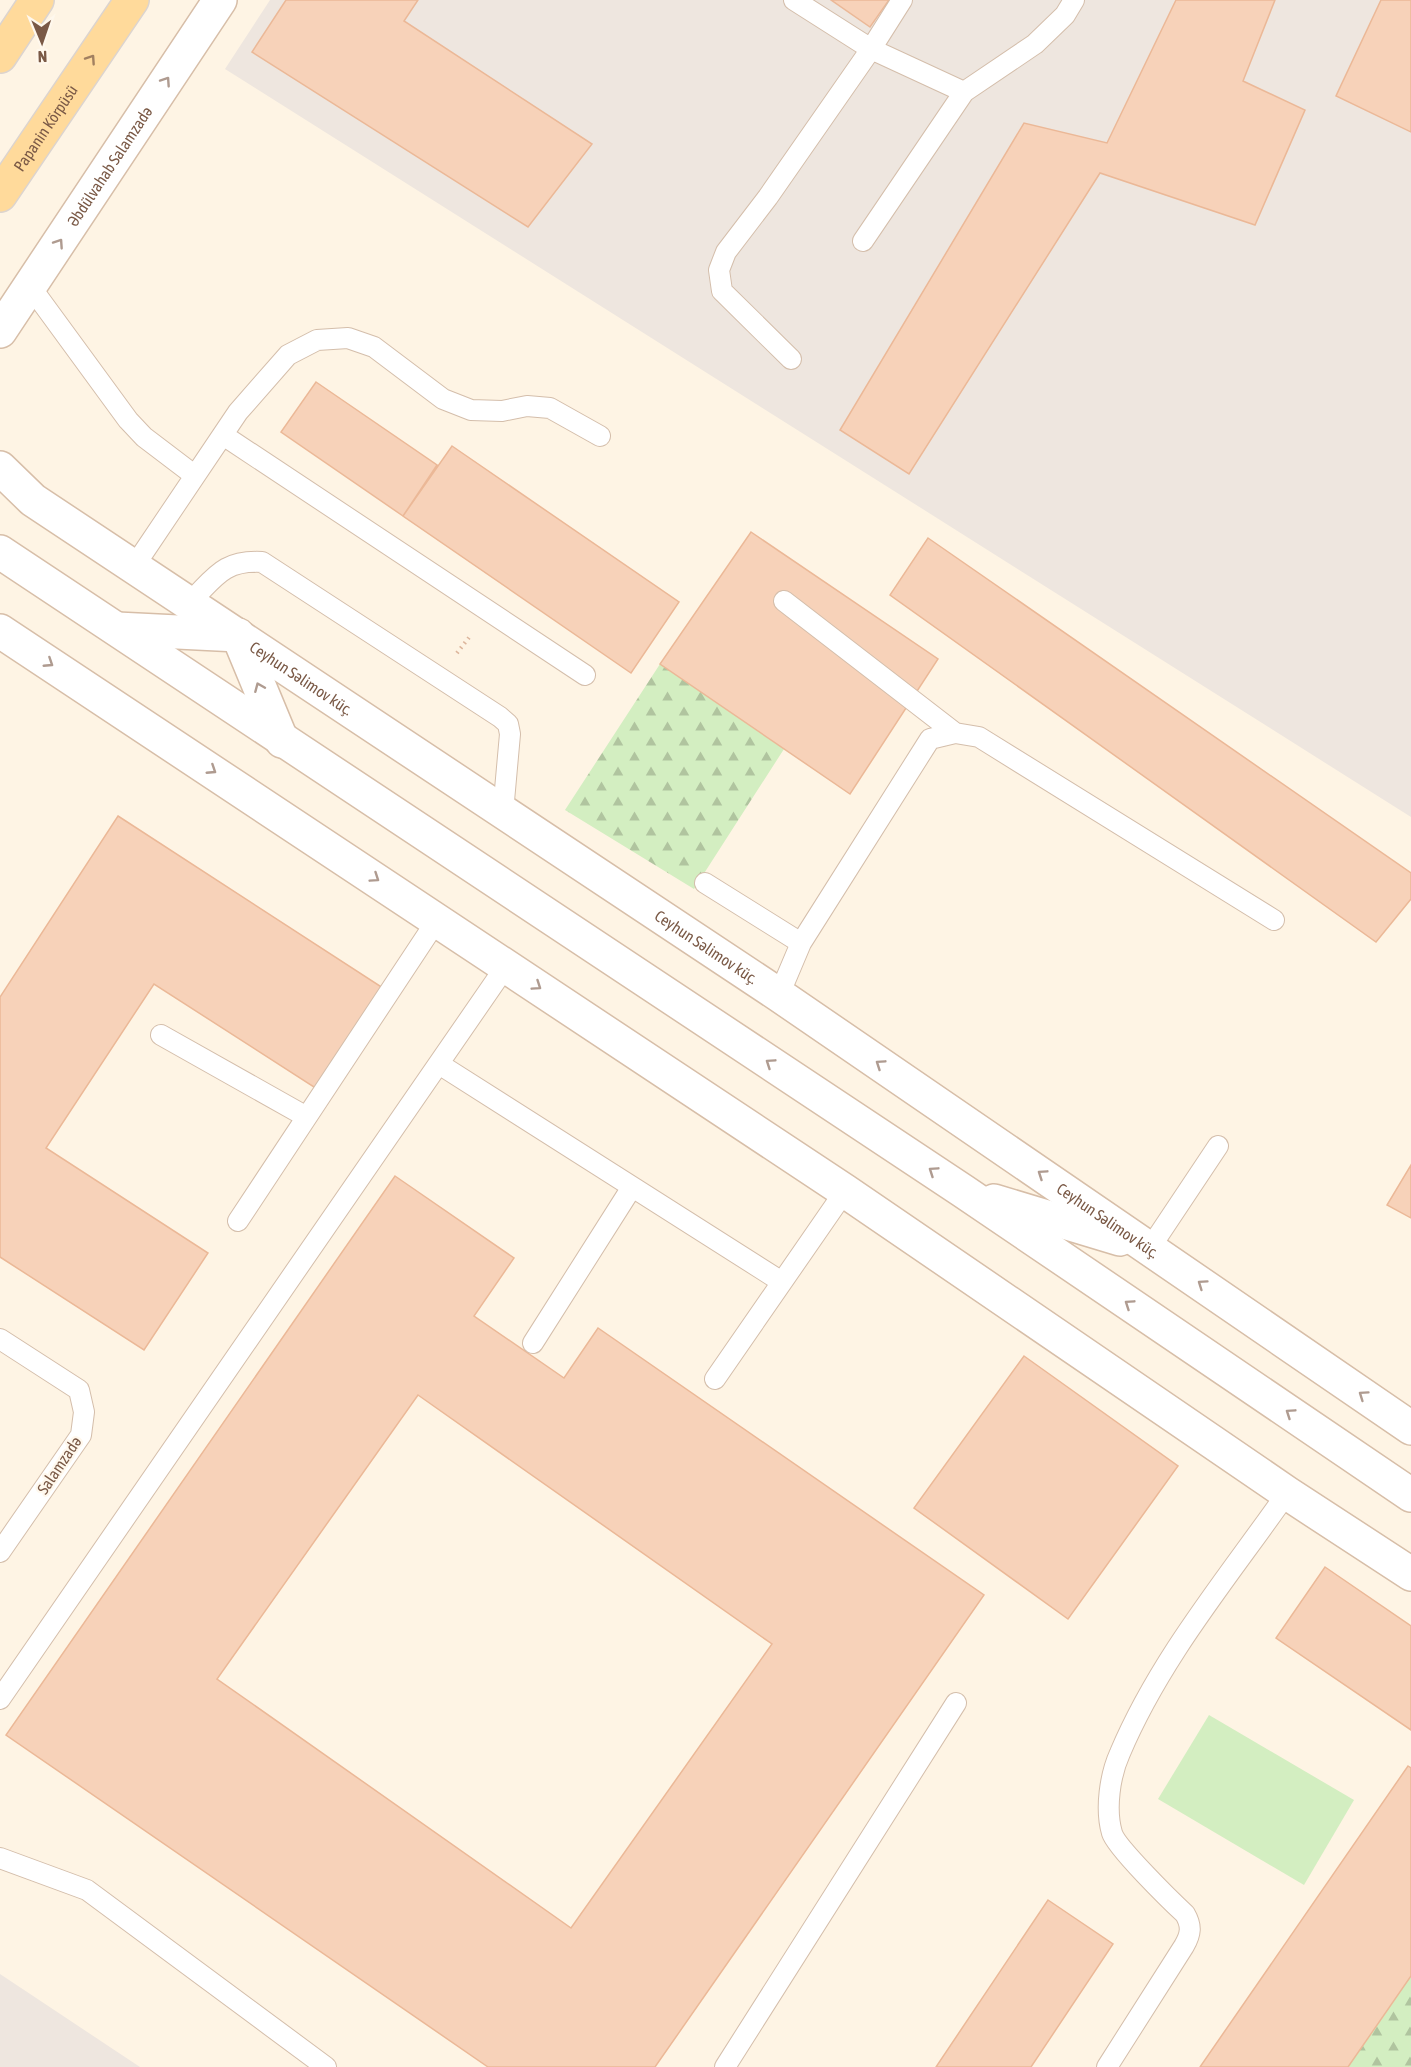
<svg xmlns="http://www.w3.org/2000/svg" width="1411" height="2067" font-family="'Asap Condensed',sans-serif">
<defs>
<pattern id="forest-firs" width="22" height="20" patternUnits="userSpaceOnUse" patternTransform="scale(1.5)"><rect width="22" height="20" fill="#d3eec1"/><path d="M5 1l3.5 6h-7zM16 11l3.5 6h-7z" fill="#b0c49f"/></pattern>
</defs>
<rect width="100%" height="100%" fill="#fef4e4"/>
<path fill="#eee6df" d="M270,0H1411V817L225,69Z
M0,1974L140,2067H0Z"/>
<path fill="#d3eec1" d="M1209,1715L1354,1800L1304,1885L1158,1799Z"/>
<path fill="url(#forest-firs)" d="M660,664L784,749L694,889L565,810Z
M1411,1976V2067H1348Z"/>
<path fill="#f7d2b9" stroke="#ebb897" stroke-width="1.5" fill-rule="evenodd" d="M286,0H418L404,21L592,144L528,227L252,52Z
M831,0H889L870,27Z
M1176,0H1275L1243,81L1305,110L1255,225L1100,173L909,474L840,430L1024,123L1107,143Z
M1381,0H1411V132L1336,96Z
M316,382L437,465L403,516L281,432Z
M452,446L679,602L631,673L403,516Z
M751,532L938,659L850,794L660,664Z
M928,538L1411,873V899L1376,942L890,595Z
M118,816L383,988L317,1089L154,984L46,1148L208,1253L144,1350L0,1257V997Z
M1411,1165V1218L1387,1205Z
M395,1176L514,1258L474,1316L564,1378L598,1328L984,1595L655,2067H488L6,1735ZM418,1395L772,1644L571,1928L217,1679Z
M1024,1356L1178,1466L1068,1619L914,1508Z
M1325,1567L1411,1626V1730L1276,1638Z
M1408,1766L1411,1768V1976L1348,2067H1200Z
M1048,1900L1113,1944L1031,2067H936Z"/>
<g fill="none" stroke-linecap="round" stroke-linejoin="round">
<g stroke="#d4beab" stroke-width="22">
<path id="lane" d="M794,0L871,49L902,0
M863,241L964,92L1035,44L1065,15L1074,0
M30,286L128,420L144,437L194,475
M791,359L722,291L719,270L726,252L768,197L871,49L964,92
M223,435L585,675
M133,568L238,412L288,355L317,340L348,338L374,347L443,399L471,410L502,411L527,406L550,408L600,436
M784,601L955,733
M189,603C215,578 222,560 262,562L500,717L508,724L510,734L503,812
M705,883L801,943
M779,995L801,943L930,739L955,733L979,737L1274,920
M161,1035L305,1116
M439,1064L782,1282
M238,1221L437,920
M1150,1248L1218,1146
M0,1339L79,1390L84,1412L81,1435L0,1552
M533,1343L632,1187
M715,1379L845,1191
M0,1699L506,966
M0,1858L87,1890L326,2067
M725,2067L956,1703
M1107,2067L1184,1946C1191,1934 1192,1926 1185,1914C1171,1901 1116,1847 1112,1833C1105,1809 1110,1775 1120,1753C1160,1658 1229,1576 1287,1493"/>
</g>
<g stroke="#d7bea8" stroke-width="36">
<g id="secondary">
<path id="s1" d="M0,331L220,0"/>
<path id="s2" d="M0,468L33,500L779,995L1411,1428"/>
<path d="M0,552L963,1191L1411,1495"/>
<path d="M117,629L238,635L282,741"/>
<path d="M0,631L845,1191L1287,1493L1411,1574"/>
<path d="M994,1201L1120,1239"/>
</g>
</g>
<g stroke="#dcd4cf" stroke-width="36">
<g id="primary">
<path d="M0,56L37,0"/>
<path id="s3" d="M0,195L132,0"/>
</g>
</g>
<path stroke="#dcb59b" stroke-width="4" stroke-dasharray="1.5 4.5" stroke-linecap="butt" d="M457,653L471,635"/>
<use href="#lane" stroke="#fff" stroke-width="20"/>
<use href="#secondary" stroke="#fff" stroke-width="33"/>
<use href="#primary" stroke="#ffda9b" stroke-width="33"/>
</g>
<defs><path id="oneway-chevron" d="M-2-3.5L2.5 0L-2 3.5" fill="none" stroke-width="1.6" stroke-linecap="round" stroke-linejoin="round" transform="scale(1.5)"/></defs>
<use stroke="#a28060" href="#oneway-chevron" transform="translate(91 59) rotate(-56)"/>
<g stroke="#af9b90">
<use href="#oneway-chevron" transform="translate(166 81) rotate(-56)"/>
<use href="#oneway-chevron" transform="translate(59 243) rotate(-56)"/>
<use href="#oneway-chevron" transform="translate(49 663) rotate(33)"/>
<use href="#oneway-chevron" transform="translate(259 687) rotate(-113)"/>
<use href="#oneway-chevron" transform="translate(212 770) rotate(33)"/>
<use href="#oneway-chevron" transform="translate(375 878) rotate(34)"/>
<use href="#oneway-chevron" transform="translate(537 986) rotate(34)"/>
<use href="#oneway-chevron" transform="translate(770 1063) rotate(-146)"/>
<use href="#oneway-chevron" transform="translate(880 1064) rotate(-146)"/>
<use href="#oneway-chevron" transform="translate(933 1171) rotate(-146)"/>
<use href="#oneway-chevron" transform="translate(1042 1174) rotate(-146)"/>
<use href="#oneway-chevron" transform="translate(1202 1284) rotate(-145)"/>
<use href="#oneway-chevron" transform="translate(1129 1304) rotate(-146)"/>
<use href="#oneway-chevron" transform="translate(1363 1395) rotate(-145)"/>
<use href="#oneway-chevron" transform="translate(1290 1413) rotate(-146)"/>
</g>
<g text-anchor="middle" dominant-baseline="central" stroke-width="4.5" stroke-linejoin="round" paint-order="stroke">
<g font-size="16" fill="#7a5946" stroke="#fff8ed">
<text stroke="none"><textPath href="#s3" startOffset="81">Papanin Körpüsü</textPath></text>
<text stroke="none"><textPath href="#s1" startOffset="198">Əbdülvahab Salamzadə</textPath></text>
<text stroke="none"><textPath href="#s2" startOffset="368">Ceyhun Səlimov küç.</textPath></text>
<text stroke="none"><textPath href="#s2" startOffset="854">Ceyhun Səlimov küç.</textPath></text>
<text stroke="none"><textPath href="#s2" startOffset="1340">Ceyhun Səlimov küç.</textPath></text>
<text transform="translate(59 1465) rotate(-56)">Salamzadə</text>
</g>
</g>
<g transform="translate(42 42) rotate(178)" stroke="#fff8ed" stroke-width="4.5" paint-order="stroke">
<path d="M0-4.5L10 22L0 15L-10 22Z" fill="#7a5946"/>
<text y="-9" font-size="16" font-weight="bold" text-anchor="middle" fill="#7a5946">N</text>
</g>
</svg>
